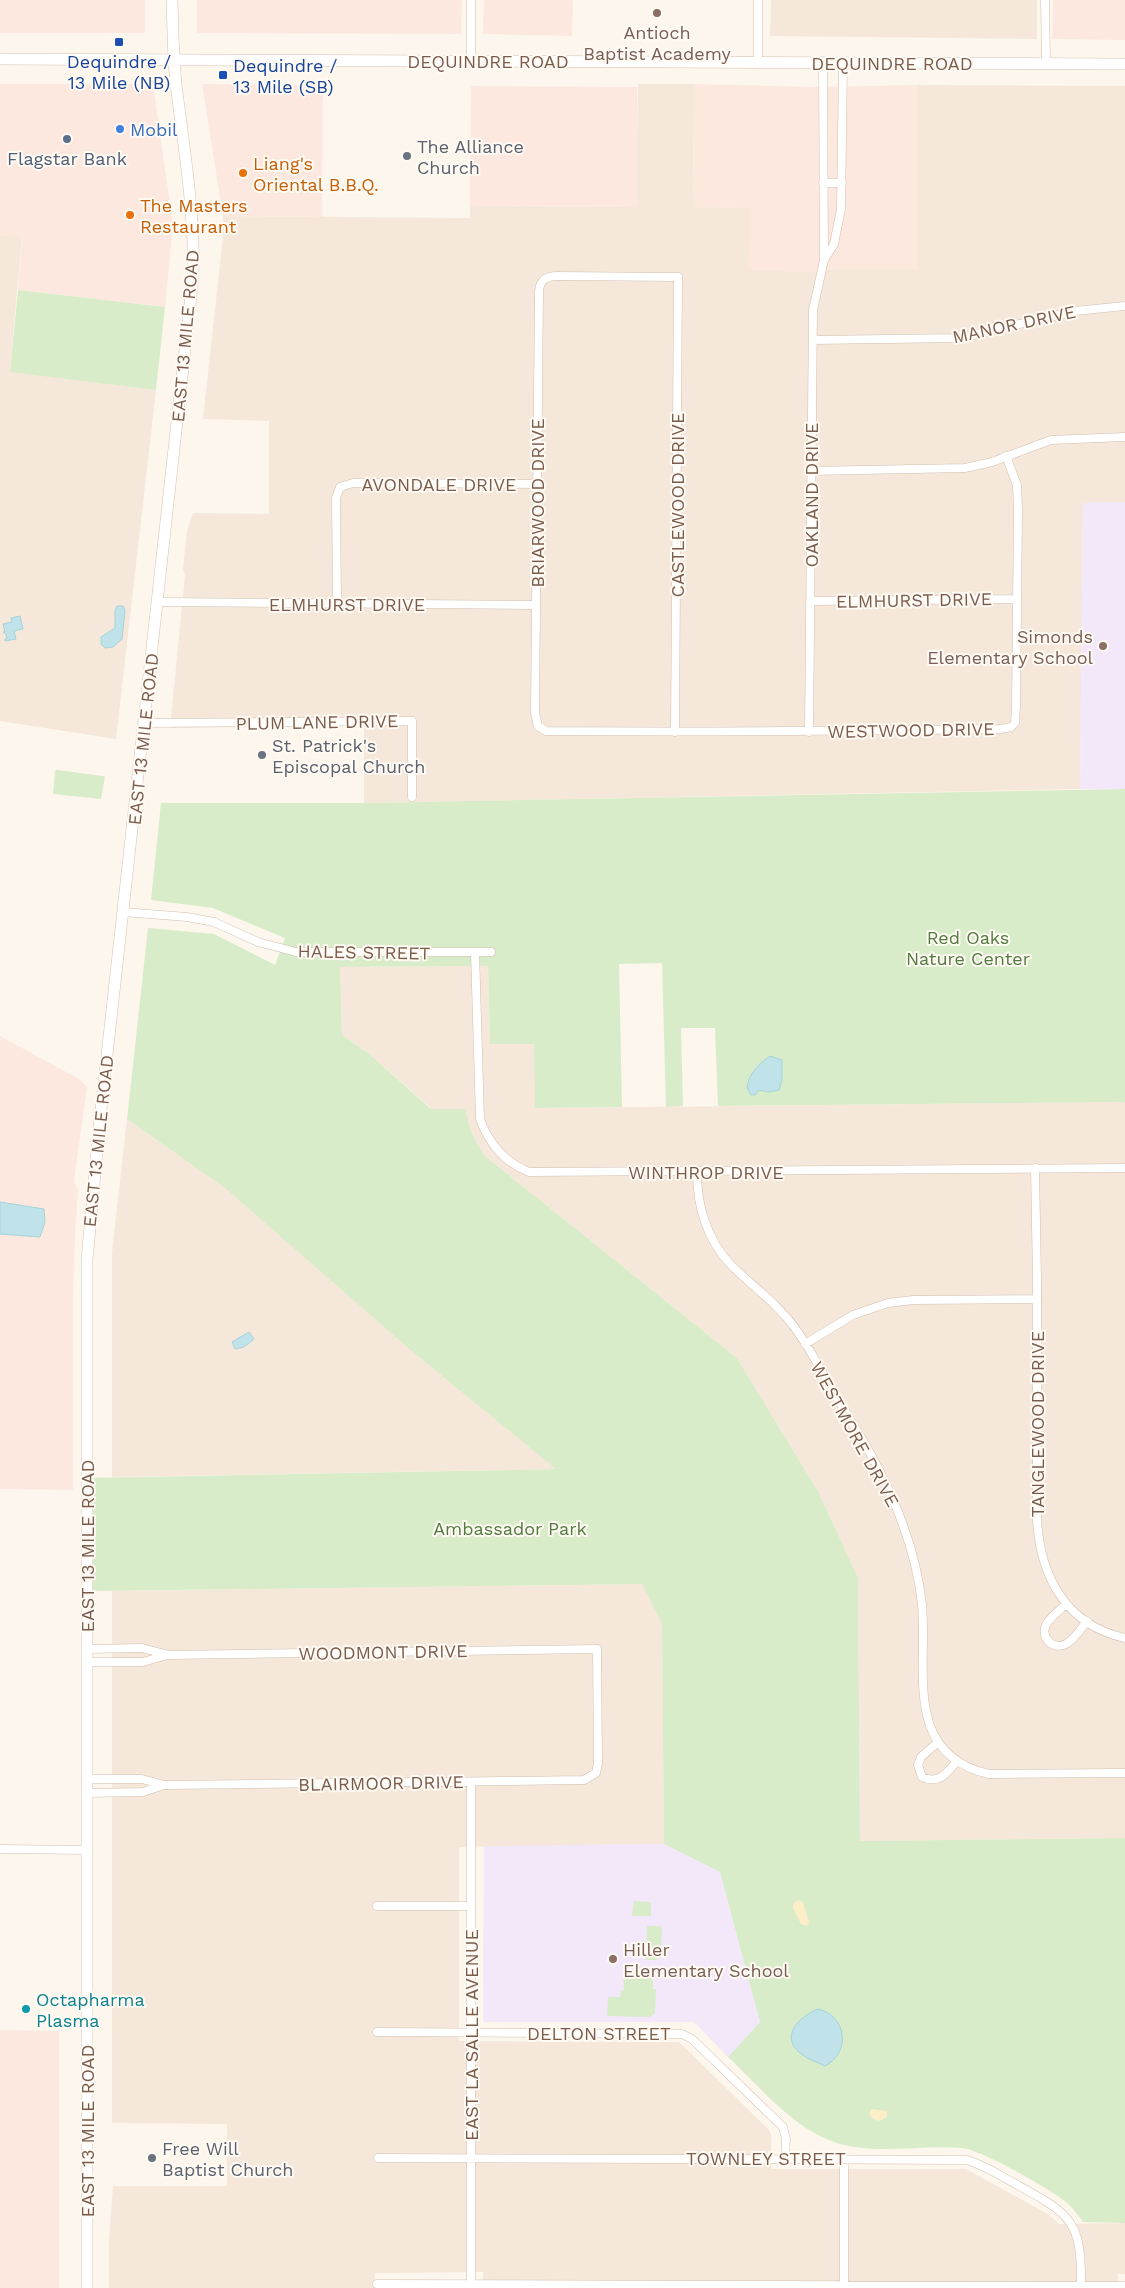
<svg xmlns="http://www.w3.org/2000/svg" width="1125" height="2288" font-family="'Work Sans',sans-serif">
<rect width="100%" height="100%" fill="#fdf6ec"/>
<path fill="#f5e8da" d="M771,0H1037V39L770,36Z
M638,84H694L693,207L750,208L806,272L835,269L917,168L918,85L1125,86V502L1083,503L1080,789L364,803V726L170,728L185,576L183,568L187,531L193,513L269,514V421L203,419L223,236V216L470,218V206L636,207Z
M0,236H22L10,371L156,390L116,739L0,721Z
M488,966L490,1044H534L536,1108L1125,1102V1838L860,1841L858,1578L819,1493L737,1358L485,1156L473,1139L468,1126L466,1109H432L367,1052L342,1035L340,967Z
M127,1119L226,1189L408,1348L557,1469L112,1477V1252Z
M642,1584L662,1624L664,1844L459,1847V2041L679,2042L768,2129L771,2134V2169H966L1048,2214L1059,2224L1125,2223V2274H1118L1117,2288H483V2272L375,2273V2288H109V2240L113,2186H227V2124L112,2123V1591Z"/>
<path fill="#fde8e0" d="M0,0H145V33H0Z
M197,0H462L461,34L197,33Z
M484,0H573L572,36L483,34Z
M1053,0H1125V40L1052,39Z
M0,84H153L173,225L165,307L18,290L22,237L0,236Z
M202,84L323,85L322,217L223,216Z
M694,84L814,87L918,85V269H835L806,272L748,270L750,208L693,207Z
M471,86L637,87V207L470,206Z
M0,1036L79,1079L87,1087L74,1180L78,1191L75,1234L73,1300V1490L0,1489Z
M0,2030L59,2031V2288H0Z"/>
<path fill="#f3e8fa" d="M1125,502V789H1080L1083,503Z
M664,1844L720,1872L760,2022L728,2057L694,2022H483L484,1846Z"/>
<path fill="#d8ecc9" d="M18,290L165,307L156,390L10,372Z
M57,770L103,776L105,777L101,799L53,794L55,771Z
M1125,789V1102L718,1106L715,1028H681L683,1106L666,1107L662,963L619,964L622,1107L535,1108L534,1044H490L488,966L340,967L342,1035L367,1052L431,1109H466C468,1128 474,1140 485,1156L737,1358L819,1493L858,1578L860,1841L1125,1838V2223L1083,2222C1078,2215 1073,2208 1066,2202C1050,2189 982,2150 962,2148C920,2144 875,2156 834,2142C792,2127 760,2087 728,2057L760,2022L720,1872L664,1844L662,1624L642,1584L88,1591V1478L556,1469L408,1348L226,1189L127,1119L148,928L214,934L275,965L285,938L213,908L151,900L161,803H364Z
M634,1901L651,1902V1916H632Z
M647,1926H660L662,1928L661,1945L657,1947V1960H646Z
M647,1969V1975L653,1980V1989H656L655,2013L650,2017L607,2016L608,1997H620L621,1990H624L623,1970Z"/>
<path fill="#fcefc7" d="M798,1900L803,1902L809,1923L807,1926L801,1924L793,1908V1904Z
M872,2109L887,2111V2117L879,2121L872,2118L869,2113Z"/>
<path fill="#bfe3e8" stroke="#a5d3da" d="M117,606H123L125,610L122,639L113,647L105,648L101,644V637L115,628V610Z
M20,616L23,629L14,631L16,639L5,641V639L7,638L6,634L3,632H5L3,624L12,622L11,618Z
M770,1056L782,1060V1080L779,1090L768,1092L759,1090L755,1095H751L747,1088C748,1074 759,1064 770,1056Z
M0,1202L44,1209L45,1222L40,1237L0,1234Z
M249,1332L254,1339L244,1347L235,1349L232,1342Z
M818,2009C846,2015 852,2052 825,2066C817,2062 807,2059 800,2053C779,2036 800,2016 818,2009Z"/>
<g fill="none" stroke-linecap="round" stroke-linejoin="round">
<g stroke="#d1beb0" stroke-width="9">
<path id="minor" d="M1045,0L1046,64
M471,61V0
M758,62V0
M823,62L824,260
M823,183H842
M813,340L960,338L1075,311L1125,306
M811,471L965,468L992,462L1051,440L1125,437
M811,601L1017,599
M158,602L536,605
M337,604L336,498L340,487L353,483L537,484
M145,723L412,721V797
M675,732L678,277L557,276C546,276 540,280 539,291L535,713L538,726L546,731C698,732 849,731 1000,729L1011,727L1015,723L1016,707L1018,510L1017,485L1006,456
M809,732L813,310L824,260L834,244L841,209L843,63
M123,912L187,917L214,922L258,942L296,952H491
M475,952L480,1119C488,1142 505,1163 529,1172L1125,1168
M1035,1168L1037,1279V1519C1040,1575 1065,1625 1125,1638
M697,1172C697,1206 707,1240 731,1265C753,1287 777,1303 795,1328C811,1350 823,1374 836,1396C857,1431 879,1465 894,1502C908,1535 918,1568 922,1604C928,1669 902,1754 989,1774L1125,1773
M805,1344L853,1315L888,1303L913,1300L1037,1299
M1066,1604C1060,1610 1052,1616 1047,1623C1039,1636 1052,1651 1066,1644C1074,1640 1081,1629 1087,1621
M87,1649L142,1648L169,1655L597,1649L598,1763L596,1773L584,1780L164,1785L142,1779H87
M87,1662H143L167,1655
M937,1743L921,1757L918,1765L922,1777C939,1785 947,1773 957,1761
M471,1782V2288
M87,1793L143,1792L164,1785
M0,1849L87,1850
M377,1906H471
M377,2032L682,2034L692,2039L783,2127L786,2139L785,2159
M378,2158L966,2160C983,2164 999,2175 1014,2183C1070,2214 1082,2219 1081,2286
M844,2159V2288
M377,2284L1125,2286"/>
</g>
<g stroke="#d6c0b0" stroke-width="12">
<path id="secondary" d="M0,59L1125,64
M87,2288V1260L100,1118L193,277C195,212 184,149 176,84C173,56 173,28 172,0"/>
</g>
<use href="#minor" stroke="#fff" stroke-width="8"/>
<use href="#secondary" stroke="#fff" stroke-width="11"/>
</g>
<g fill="#8d6e63" stroke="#fffaf3" stroke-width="2">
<circle cx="657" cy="13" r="5"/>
<circle cx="1103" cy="646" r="5"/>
<circle cx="613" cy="1959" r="5"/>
</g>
<g fill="#1a4fb4" stroke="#fffaf3" stroke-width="2">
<rect x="114" y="37" width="10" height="10" rx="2.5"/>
<rect x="218" y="70" width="10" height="10" rx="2.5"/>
</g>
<circle fill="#3f7fe0" stroke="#fffaf3" stroke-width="2" cx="120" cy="129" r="5"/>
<circle fill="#5c6f8a" stroke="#fffaf3" stroke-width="2" cx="67" cy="139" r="5"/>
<g fill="#6b7280" stroke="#fffaf3" stroke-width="2">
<circle cx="407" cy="156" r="5"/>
<circle cx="262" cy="755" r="5"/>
<circle cx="152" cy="2158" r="5"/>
</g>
<g fill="#e8710a" stroke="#fffaf3" stroke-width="2">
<circle cx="243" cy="173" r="5"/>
<circle cx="130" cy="215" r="5"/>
</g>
<circle fill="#0f9aa8" stroke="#fffaf3" stroke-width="2" cx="26" cy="2009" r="5"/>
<g text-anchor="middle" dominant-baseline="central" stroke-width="4" stroke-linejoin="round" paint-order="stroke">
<g font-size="18" fill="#785e54" stroke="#fffaf3">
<text x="657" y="32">Antioch<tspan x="657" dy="21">Baptist Academy</tspan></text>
<text x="1093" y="636" text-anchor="end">Simonds<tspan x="1093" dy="21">Elementary School</tspan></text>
<text x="623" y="1949" text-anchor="start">Hiller<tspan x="623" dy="21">Elementary School</tspan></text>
</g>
<g font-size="18" fill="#164399" stroke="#fffaf3">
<text x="119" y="61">Dequindre /<tspan x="119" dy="21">13 Mile (NB)</tspan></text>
<text x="233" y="65" text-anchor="start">Dequindre /<tspan x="233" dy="21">13 Mile (SB)</tspan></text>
</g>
<g font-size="18" fill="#7a5c4d" stroke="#fffaf3">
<text x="488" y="61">DEQUINDRE ROAD</text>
<text x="892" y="63">DEQUINDRE ROAD</text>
<text transform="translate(1014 324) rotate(-12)">MANOR DRIVE</text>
<text transform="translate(185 336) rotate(-85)">EAST 13 MILE ROAD</text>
<text x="439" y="484">AVONDALE DRIVE</text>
<text transform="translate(811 495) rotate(-90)">OAKLAND DRIVE</text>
<text transform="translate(537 503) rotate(-90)">BRIARWOOD DRIVE</text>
<text transform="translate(677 505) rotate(-90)">CASTLEWOOD DRIVE</text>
<text transform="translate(914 600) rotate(-1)">ELMHURST DRIVE</text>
<text x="347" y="604">ELMHURST DRIVE</text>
<text transform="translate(317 722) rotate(-1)">PLUM LANE DRIVE</text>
<text transform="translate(911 730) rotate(-1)">WESTWOOD DRIVE</text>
<text transform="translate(143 739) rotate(-84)">EAST 13 MILE ROAD</text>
<text transform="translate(364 952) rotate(1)">HALES STREET</text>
<text transform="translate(98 1141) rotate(-84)">EAST 13 MILE ROAD</text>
<text x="706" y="1172">WINTHROP DRIVE</text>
<text transform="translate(1037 1424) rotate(-90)">TANGLEWOOD DRIVE</text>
<text transform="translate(855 1434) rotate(61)">WESTMORE DRIVE</text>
<text transform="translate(87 1546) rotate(-90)">EAST 13 MILE ROAD</text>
<text transform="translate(383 1652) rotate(-1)">WOODMONT DRIVE</text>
<text transform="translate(381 1783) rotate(-1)">BLAIRMOOR DRIVE</text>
<text x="599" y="2033">DELTON STREET</text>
<text transform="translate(471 2035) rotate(-90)">EAST LA SALLE AVENUE</text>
<text transform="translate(87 2131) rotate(-90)">EAST 13 MILE ROAD</text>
<text x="766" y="2158">TOWNLEY STREET</text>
</g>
<g font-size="18" fill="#366cbe" stroke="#fffaf3" text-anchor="start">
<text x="130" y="129">Mobil</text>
</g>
<g font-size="18" fill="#5b616d" stroke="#fffaf3" text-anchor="start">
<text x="417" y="146">The Alliance<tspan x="417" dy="21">Church</tspan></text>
<text x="272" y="745">St. Patrick's<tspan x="272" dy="21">Episcopal Church</tspan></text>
<text x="162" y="2148">Free Will<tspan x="162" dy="21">Baptist Church</tspan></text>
</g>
<g font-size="18" fill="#4e5e75" stroke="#fffaf3">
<text x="67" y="158">Flagstar Bank</text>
</g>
<g font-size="18" fill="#c56008" stroke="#fffaf3" text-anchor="start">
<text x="253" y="163">Liang's<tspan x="253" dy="21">Oriental B.B.Q.</tspan></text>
<text x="140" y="205">The Masters<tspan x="140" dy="21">Restaurant</tspan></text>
</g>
<g font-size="18" fill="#537a41" stroke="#fffaf3">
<text x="968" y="937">Red Oaks<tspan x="968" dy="21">Nature Center</tspan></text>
<text x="510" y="1528">Ambassador Park</text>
</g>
<g font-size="18" fill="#0d838f" stroke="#fffaf3" text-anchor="start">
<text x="36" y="1999">Octapharma<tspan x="36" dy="21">Plasma</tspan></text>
</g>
</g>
</svg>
